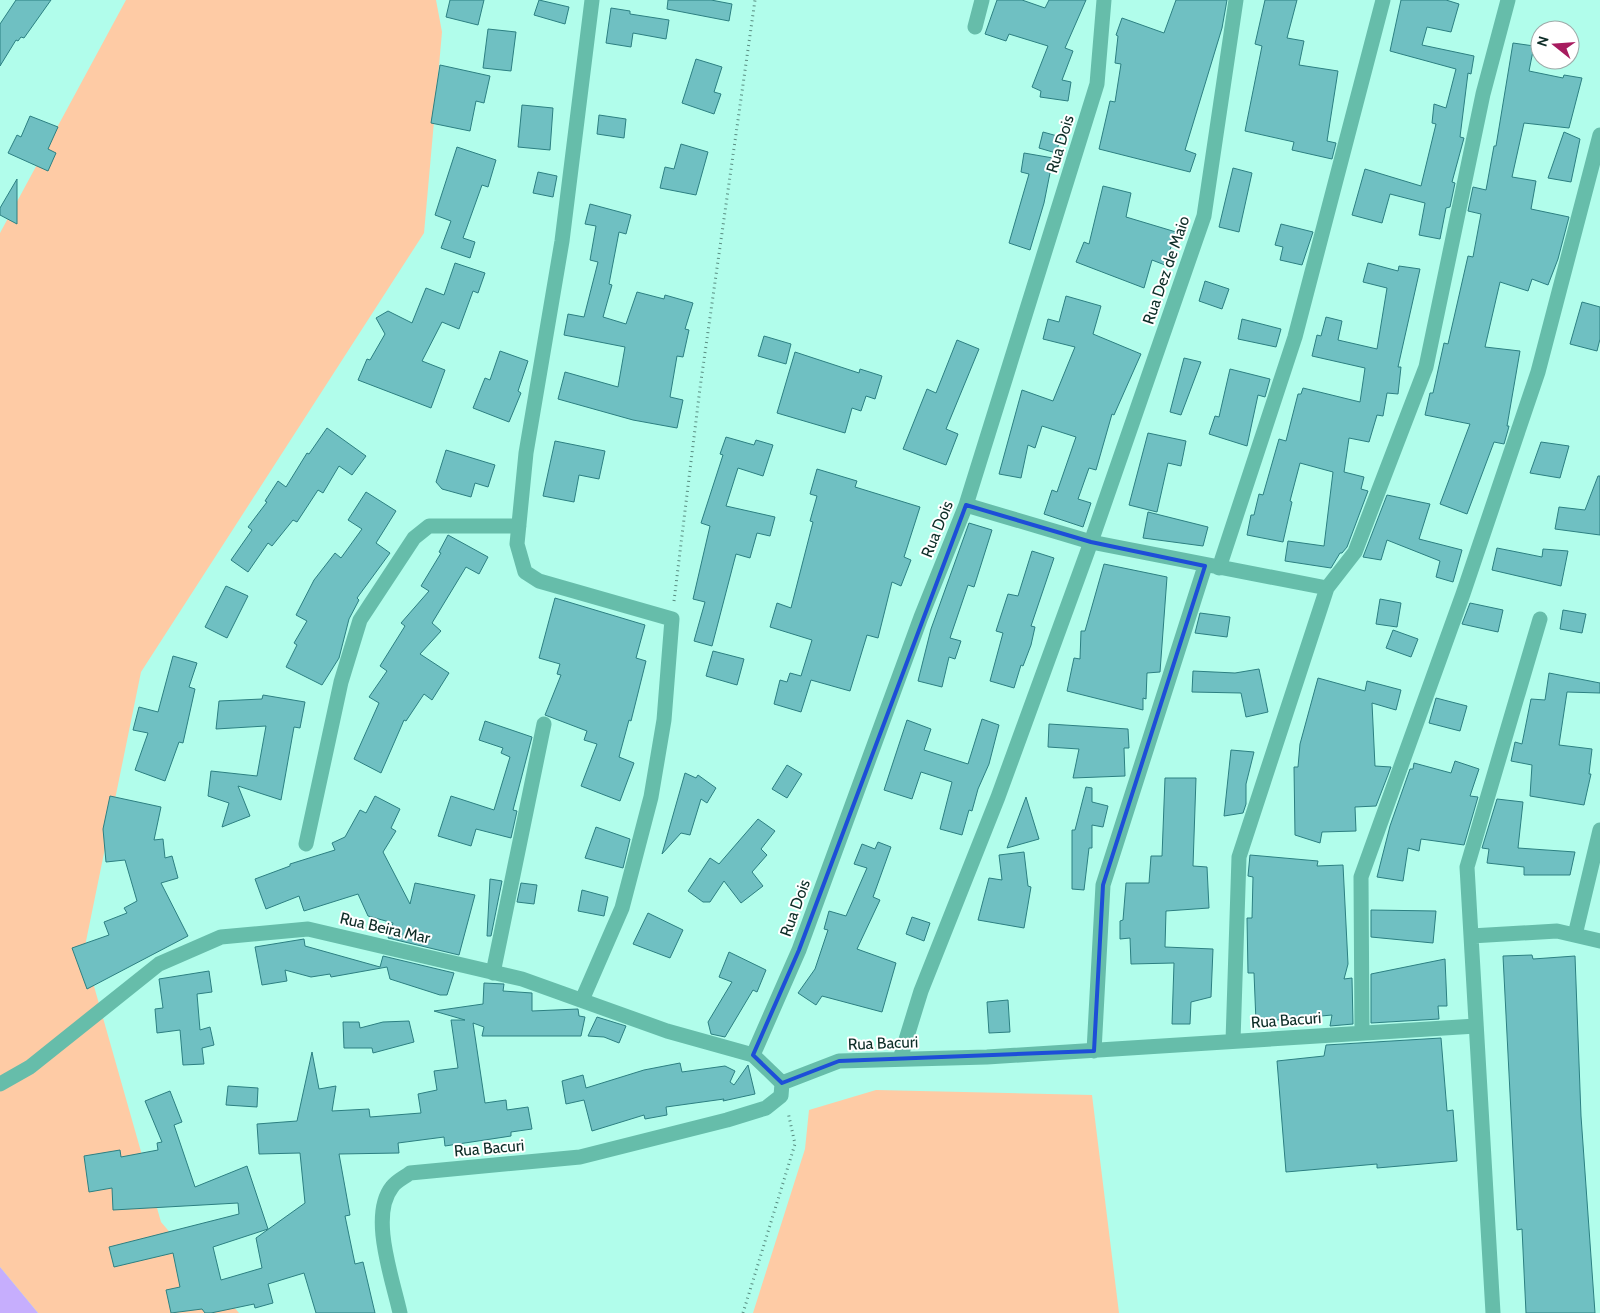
<svg xmlns="http://www.w3.org/2000/svg" width="1600" height="1313" font-family="Cabin,sans-serif">
<rect width="100%" height="100%" fill="#b1fdeb"/>
<path fill="#fecba5" d="M126,0H436L442,32L424,233L141,672L84,951L161,1222L239,1313H38L0,1267V233Z
M876,1090L1092,1095L1119,1313H753L805,1149L809,1110Z"/>
<path fill="#c6aefd" d="M0,1267L38,1313H0Z"/>
<path fill="#6fc0c2" stroke="#2c8082" d="M16,0H51L24,38L21,37L18,41L16,40L0,66V24Z
M450,0H484L478,25L446,17Z
M539,0L569,7L565,24L534,15Z
M668,0H711L732,4L729,21L667,9Z
M997,0H1022L1045,8L1049,0H1086L1065,48L1073,51L1062,80L1071,82L1068,101L1040,97L1041,91L1032,87L1048,46L1009,34L1006,41L985,34Z
M1176,0H1227L1222,28L1185,150L1196,154L1190,172L1099,149L1110,101L1115,102L1121,64L1115,63L1118,36L1116,35L1122,18L1164,33Z
M1265,0H1297L1287,38L1304,41L1299,65L1338,71L1327,141L1336,143L1332,159L1292,150L1294,142L1245,131L1262,46L1255,44Z
M1401,0H1446L1459,4L1451,32L1427,27L1422,45L1474,56L1471,74L1468,73L1460,137L1464,138L1452,182L1455,183L1450,207L1446,208L1440,239L1419,235L1425,203L1390,194L1382,223L1352,215L1365,169L1421,186L1436,124L1432,123L1434,104L1446,108L1456,69L1390,51Z
M611,8L630,11V14L669,20L666,39L633,33L631,47L606,43Z
M488,29L516,32L511,71L483,68Z
M1513,43L1534,46L1529,71L1563,78L1564,75L1582,78L1569,128L1524,123L1512,177L1536,181L1531,209L1569,217L1558,259L1548,285L1532,279L1528,291L1500,282L1485,347L1520,351L1507,426H1509L1508,430L1504,444L1494,442L1467,514L1440,504L1470,424L1425,415L1430,393H1433L1444,343L1448,344L1468,256L1473,257L1481,214L1468,211L1473,187L1486,190L1494,146H1496Z
M696,59L722,67L714,92L721,94L714,114L682,103Z
M440,65L490,76L484,103L476,101L470,131L431,123Z
M522,105L553,108L550,150L518,147Z
M599,115L626,119L624,138L597,134Z
M30,116L58,127L48,149L56,153L48,171L8,153L17,135L21,137Z
M1043,132L1061,137L1056,153L1039,148Z
M1564,132L1580,139L1571,182L1548,178Z
M681,144L708,152L696,195L660,188L665,167L674,169Z
M457,147L496,160L488,187L482,185L463,238L475,242L470,258L441,248L451,221L435,215Z
M1024,153L1053,158L1044,203L1030,250L1009,243L1029,174L1021,172Z
M1233,168L1252,173L1239,232L1219,227Z
M538,172L557,176L553,197L533,193Z
M17,179V224L0,215V208Z
M1103,186L1131,193L1126,217L1176,232L1165,265L1152,260L1144,288L1076,262L1084,242L1089,244Z
M590,204L631,215L626,234L619,232L609,284L612,285L603,317L626,324L637,292L664,299L665,295L693,303L685,329L689,330L683,357L677,356L670,397L683,400L677,428L633,420L558,399L565,372L618,387L625,347L564,335L568,314L584,317L598,262L590,260L596,226L585,224Z
M1281,224L1313,232L1302,265L1280,260L1283,247L1275,245Z
M455,263L485,273L478,293L473,291L459,329L442,322L422,361L445,370L431,408L358,380L367,359L370,360L385,334L376,318L388,311L412,323L426,288L444,295Z
M1368,263L1398,271L1399,266L1420,269L1398,367H1401L1398,394L1387,393L1383,416L1377,415L1369,442L1349,438L1344,472L1364,477L1361,489L1368,491L1347,547L1342,553H1340L1331,568L1285,561L1288,541L1324,546L1333,472L1300,463L1290,501L1292,502L1283,542L1247,535L1251,515H1254L1259,494L1263,495L1279,439L1286,441L1298,394H1301L1303,388L1360,402L1365,368L1312,356L1317,335L1321,336L1326,317L1342,321L1338,340L1377,349L1387,288L1363,282Z
M1205,281L1229,289L1222,309L1199,301Z
M1066,296L1101,306L1093,334L1141,354L1114,415L1112,414L1096,470L1089,468L1078,499L1091,503L1083,527L1044,514L1052,490L1057,492L1076,437L1042,426L1035,448L1028,445L1021,478L999,474L1022,390L1053,401L1075,347L1043,339L1048,319L1059,322Z
M1582,302L1600,307V339L1597,351L1570,344Z
M1242,319L1281,329L1276,347L1238,339Z
M764,336L791,344L786,364L758,356Z
M957,340L979,349L946,429L958,434L946,465L903,449L927,389L936,393Z
M500,351L528,361L518,391L521,393L509,422L473,408L485,378L490,380Z
M795,352L859,373L860,369L882,376L875,399L866,396L861,411L852,408L845,433L777,413Z
M1184,358L1201,362L1181,415L1170,412Z
M1230,369L1270,379L1265,397L1258,395L1247,446L1209,434L1215,416L1219,417Z
M327,428L366,456L352,475L339,466L323,493L318,490L297,522L293,520L272,546L268,543L248,572L231,560L252,530L248,527L267,502L265,501L278,481L286,487L307,453L309,454Z
M1148,433L1186,441L1181,466L1168,463L1157,512L1129,505Z
M726,437L754,445L756,440L773,445L763,476L738,468L726,506L775,517L770,536L757,533L750,558L736,554L712,646L694,641L705,602L693,599L710,526L701,523L723,455L720,454Z
M555,441L605,451L599,479L579,475L574,502L543,496Z
M1541,442L1569,446L1560,478L1530,473Z
M446,450L495,465L488,487L475,483L471,497L442,489L436,482Z
M817,469L857,481L855,487L920,507L904,557L911,560L901,586L892,582L878,638L867,635L850,691L811,680L801,712L774,704L780,680L787,682L790,673L801,676L812,640L770,627L777,603L791,608L813,522L810,521L817,496L810,494Z
M1598,476H1600V535L1555,529L1559,507L1585,510Z
M366,492L396,511L376,543L390,553L357,598L359,600L349,619L339,658L322,685L286,667L297,645L294,643L307,621L296,615L314,580L335,553L341,558L362,529L348,520Z
M1387,495L1430,504L1419,539L1462,550L1453,582L1436,577L1440,561L1387,540L1381,560L1363,557Z
M1148,512L1208,527L1203,546L1143,538Z
M969,523L992,530L974,587L968,585L950,638L961,641L955,659L949,657L942,687L918,681L931,629Z
M448,535L488,557L479,574L466,567L432,623L441,631L420,654L449,673L432,700L424,694L406,721L404,720L381,773L354,759L379,703L369,697L387,671L380,666L405,626L401,623L429,591L421,586L441,553L439,552Z
M1497,548L1542,557L1543,549L1568,551L1561,586L1492,570Z
M1032,551L1054,558L1031,626L1035,627L1031,645L1023,666L1021,665L1014,688L990,681L1003,633L996,631L1008,594L1018,596Z
M1104,564L1167,577L1160,672L1147,673L1146,699L1143,698V710L1067,691L1074,658L1080,659L1081,631H1085Z
M226,586L248,596L227,638L205,627Z
M555,598L645,625L636,658L646,661L631,721L629,720L619,757L634,763L620,801L581,786L597,744L584,740L587,731L545,715L561,675L557,674L560,664L539,658Z
M1380,599L1401,603L1397,627L1376,624Z
M1470,603L1503,610L1498,632L1462,624Z
M1563,610L1586,614L1582,633L1560,629Z
M1200,613L1230,617L1227,637L1195,633Z
M1393,630L1418,639L1411,657L1386,648Z
M713,651L744,659L737,685L706,676Z
M173,656L197,663L189,687L195,689L183,743L179,742L165,781L135,770L148,733L133,730L139,707L158,712Z
M1259,669L1268,712L1246,717L1241,693L1192,692L1193,671L1235,673Z
M1549,673L1600,683V693L1567,692L1559,745L1592,749L1589,774H1591L1584,805L1530,796L1532,765L1511,761L1515,742L1522,744L1531,699L1545,700Z
M1318,678L1365,691L1367,681L1401,690L1396,710L1372,703L1375,766L1391,767L1376,806L1355,807L1356,831L1322,832L1320,843L1295,835L1294,767H1298L1300,744Z
M263,695L305,702L300,728L294,727L281,800L238,786L250,816L222,827L229,803L208,796L211,771L257,776L266,726L216,729L219,701L262,699Z
M1436,698L1467,706L1460,731L1429,723Z
M982,719L999,725L989,764L978,789L972,811L969,810L962,835L940,829L952,782L921,772L912,799L884,790L907,720L931,729L924,750L968,764Z
M485,721L532,737L513,810L517,811L511,838L476,829L471,846L438,836L451,796L494,810L510,757L501,753L503,748L479,740Z
M1049,724L1128,729L1129,748H1124L1125,776L1073,778L1079,749L1048,747Z
M1231,750L1254,752L1246,784V804L1243,813L1224,816Z
M1455,761L1479,769L1470,796L1478,797L1464,845L1421,839L1419,851L1408,848L1403,881L1377,877L1390,826L1410,769H1413L1414,763L1451,773Z
M787,765L802,774L787,798L772,789Z
M685,773L696,778L698,775L716,788L707,803L701,799L690,835L681,833L662,854Z
M1165,778H1196L1193,866L1207,867L1209,908L1166,911L1165,947L1213,949L1211,997L1191,1002L1190,1024H1172L1174,963L1131,964L1130,938L1120,939V921L1123,920L1126,883H1149L1151,856H1162Z
M1086,787L1092,788V802L1108,806L1103,827L1092,825V848H1089L1084,890L1072,889V830H1075Z
M110,796L161,807L154,840L163,839L165,858L172,856L178,878L161,883L188,936L87,989L72,948L109,935L104,922L127,913L124,908L137,901L125,860L106,862L103,829Z
M375,796L400,809L391,828L396,831L383,852L410,904L415,883L475,895L459,955L388,938L393,923L368,916L358,894L304,911L299,896L266,909L255,879L290,866V864L335,850L332,843L345,837L360,810L366,813Z
M1026,797L1039,839L1007,848Z
M1497,799L1523,802L1518,848L1575,852L1570,875H1524V867L1487,863L1489,849L1482,848Z
M758,819L775,831L761,849L767,855L752,872L763,886L741,903L724,881L710,902H703L688,891L710,858L719,864Z
M596,827L630,839L623,868L585,858Z
M878,842L891,847L873,897L880,900L857,949L896,963L882,1012L822,996L816,1005L798,993L815,969L828,930L824,929L829,911L846,916L867,868L854,864L862,844L875,849Z
M1024,852L1028,886L1031,887L1024,928L978,920L989,878L1002,880L999,855Z
M1250,855L1318,861L1317,866L1343,865L1348,964L1344,979L1352,978L1353,1024L1330,1026L1332,1015L1256,1022L1254,973H1248L1247,918H1252L1253,877L1248,876Z
M490,879L502,881L491,936H487Z
M521,883L537,885L534,904L517,902Z
M582,890L608,897L604,916L578,911Z
M1371,910L1436,911L1433,943L1371,937Z
M648,913L683,930L670,958L633,944Z
M912,917L930,923L924,941L906,934Z
M304,939L305,946L380,967L383,956L454,973L447,995H440L390,979L387,967L331,977L330,974L311,977L285,970L287,981L262,985L255,947Z
M729,952L766,970L757,992L753,990L725,1037L711,1034L708,1022L732,982L719,977Z
M1532,955L1533,959L1575,956L1581,1116L1595,1313H1526L1522,1229L1517,1230L1503,956Z
M1445,959L1447,1006H1438L1439,1019L1371,1023V974Z
M209,971L212,992L197,994L200,1030L210,1027L214,1045L202,1048L204,1064L183,1065L180,1030L157,1033L155,1009L163,1008L159,979Z
M484,983L504,984L503,991L532,993V1011L578,1009L579,1016L585,1017L581,1036H482L484,1027L473,1023L485,1103L506,1100L507,1110L528,1107L532,1129L511,1132V1136L445,1146L444,1137L398,1143L399,1153L339,1154L350,1215L345,1216L355,1264L363,1262L375,1313H316L304,1273L268,1284L273,1303L255,1308L254,1304L211,1313H205L202,1309L171,1313L166,1290L180,1287L173,1253L114,1267L109,1247L239,1214L238,1203L113,1210L112,1188L89,1192L84,1156L120,1150L121,1157L158,1150L157,1143L162,1142L145,1101L170,1091L182,1122L174,1125L195,1187L247,1166L268,1229L213,1247L221,1280L262,1268L256,1238L305,1203L300,1153L259,1154L257,1124L297,1121L312,1052L319,1089L336,1086L332,1111L369,1109L370,1117L421,1113L418,1094L437,1090L434,1071L458,1068L451,1020H465L434,1011L483,1004Z
M1008,1000L1010,1032L989,1033L987,1002Z
M597,1017L626,1026L619,1043L604,1037L588,1036Z
M409,1021L414,1042L373,1053L372,1048H344L343,1022H359L360,1028L383,1022Z
M1441,1038L1447,1111L1453,1110L1457,1161L1377,1168V1164L1286,1172L1277,1061L1324,1056L1326,1045Z
M680,1063L682,1072L725,1066L735,1071L730,1082L734,1085L748,1065L755,1094L723,1101L724,1099L666,1107L667,1115L645,1119L644,1115L592,1131L584,1100L566,1104L562,1081L583,1075L586,1088L644,1070Z
M228,1086L258,1088L257,1107L226,1105Z"/>
<g fill="none" stroke-linecap="round" stroke-linejoin="round">
<path stroke="#588d81" stroke-width="3" stroke-dasharray="1 4" stroke-linecap="butt" d="M674,601L700,388L755,0
M743,1313L795,1144L788,1112"/>
<path stroke="#66bdaa" stroke-width="15" d="M975,27L982,0
M966,505L1091,542L1327,588
M1219,568L1295,337L1383,0
M306,844L341,682L360,620L414,538L429,526H519
M1575,935L1600,830
M1471,936L1467,867L1540,619
M493,973L544,724
M582,1000L622,908L651,797L664,720L672,619L539,581L525,572L517,544L526,453L562,241L592,0
M1362,1033L1361,877L1463,594L1538,372L1600,135
M1233,1041L1239,857L1327,588L1355,552L1426,367L1483,94L1508,0
M1094,1051L1103,885L1205,566
M753,1055L799,950L921,617L966,505L1097,84L1104,0
M900,1059L921,991L998,797L1091,542L1204,216L1236,0
M782,1083L839,1061L987,1057L1476,1026
M0,1084L30,1067L159,964L221,937L308,929L522,979L667,1031L753,1055L782,1083
M400,1313C393,1280 369,1216 392,1187C396,1181 405,1177 410,1173L580,1157L727,1120L766,1108L781,1096L782,1083
M1493,1313L1471,936L1557,931L1600,941"/>
</g>
<path fill="none" stroke="#1d4ed8" stroke-width="4" stroke-linejoin="round" d="M966,505L1091,542L1205,566L1103,885L1094,1051L839,1061L782,1083L753,1055L799,950Z"/>
<g text-anchor="middle" dominant-baseline="central" stroke-width="4" stroke-linejoin="round" paint-order="stroke">
<g font-size="16" fill="#0d2d27" stroke="#fff">
<text transform="translate(1060 144) rotate(-73)">Rua Dois</text>
<text transform="translate(1166 270) rotate(-71)">Rua Dez de Maio</text>
<text transform="translate(937 529) rotate(-68)">Rua Dois</text>
<text transform="translate(795 908) rotate(-70)">Rua Dois</text>
<text transform="translate(385 928) rotate(13)">Rua Beira Mar</text>
<text transform="translate(1286 1020) rotate(-4)">Rua Bacuri</text>
<text transform="translate(883 1043) rotate(-2)">Rua Bacuri</text>
<text transform="translate(489 1148) rotate(-5)">Rua Bacuri</text>
</g>
</g>
<g transform="translate(1555 45) rotate(287)"><circle r="24" fill="#ffffff" stroke="#9eaba9"/>
<path d="M0-4L9 19L0 12L-9 19Z" fill="#a71c5f"/>
<text y="-8" font-size="14" font-weight="bold" text-anchor="middle" fill="#0d2d27">N</text>
</g>
</svg>
